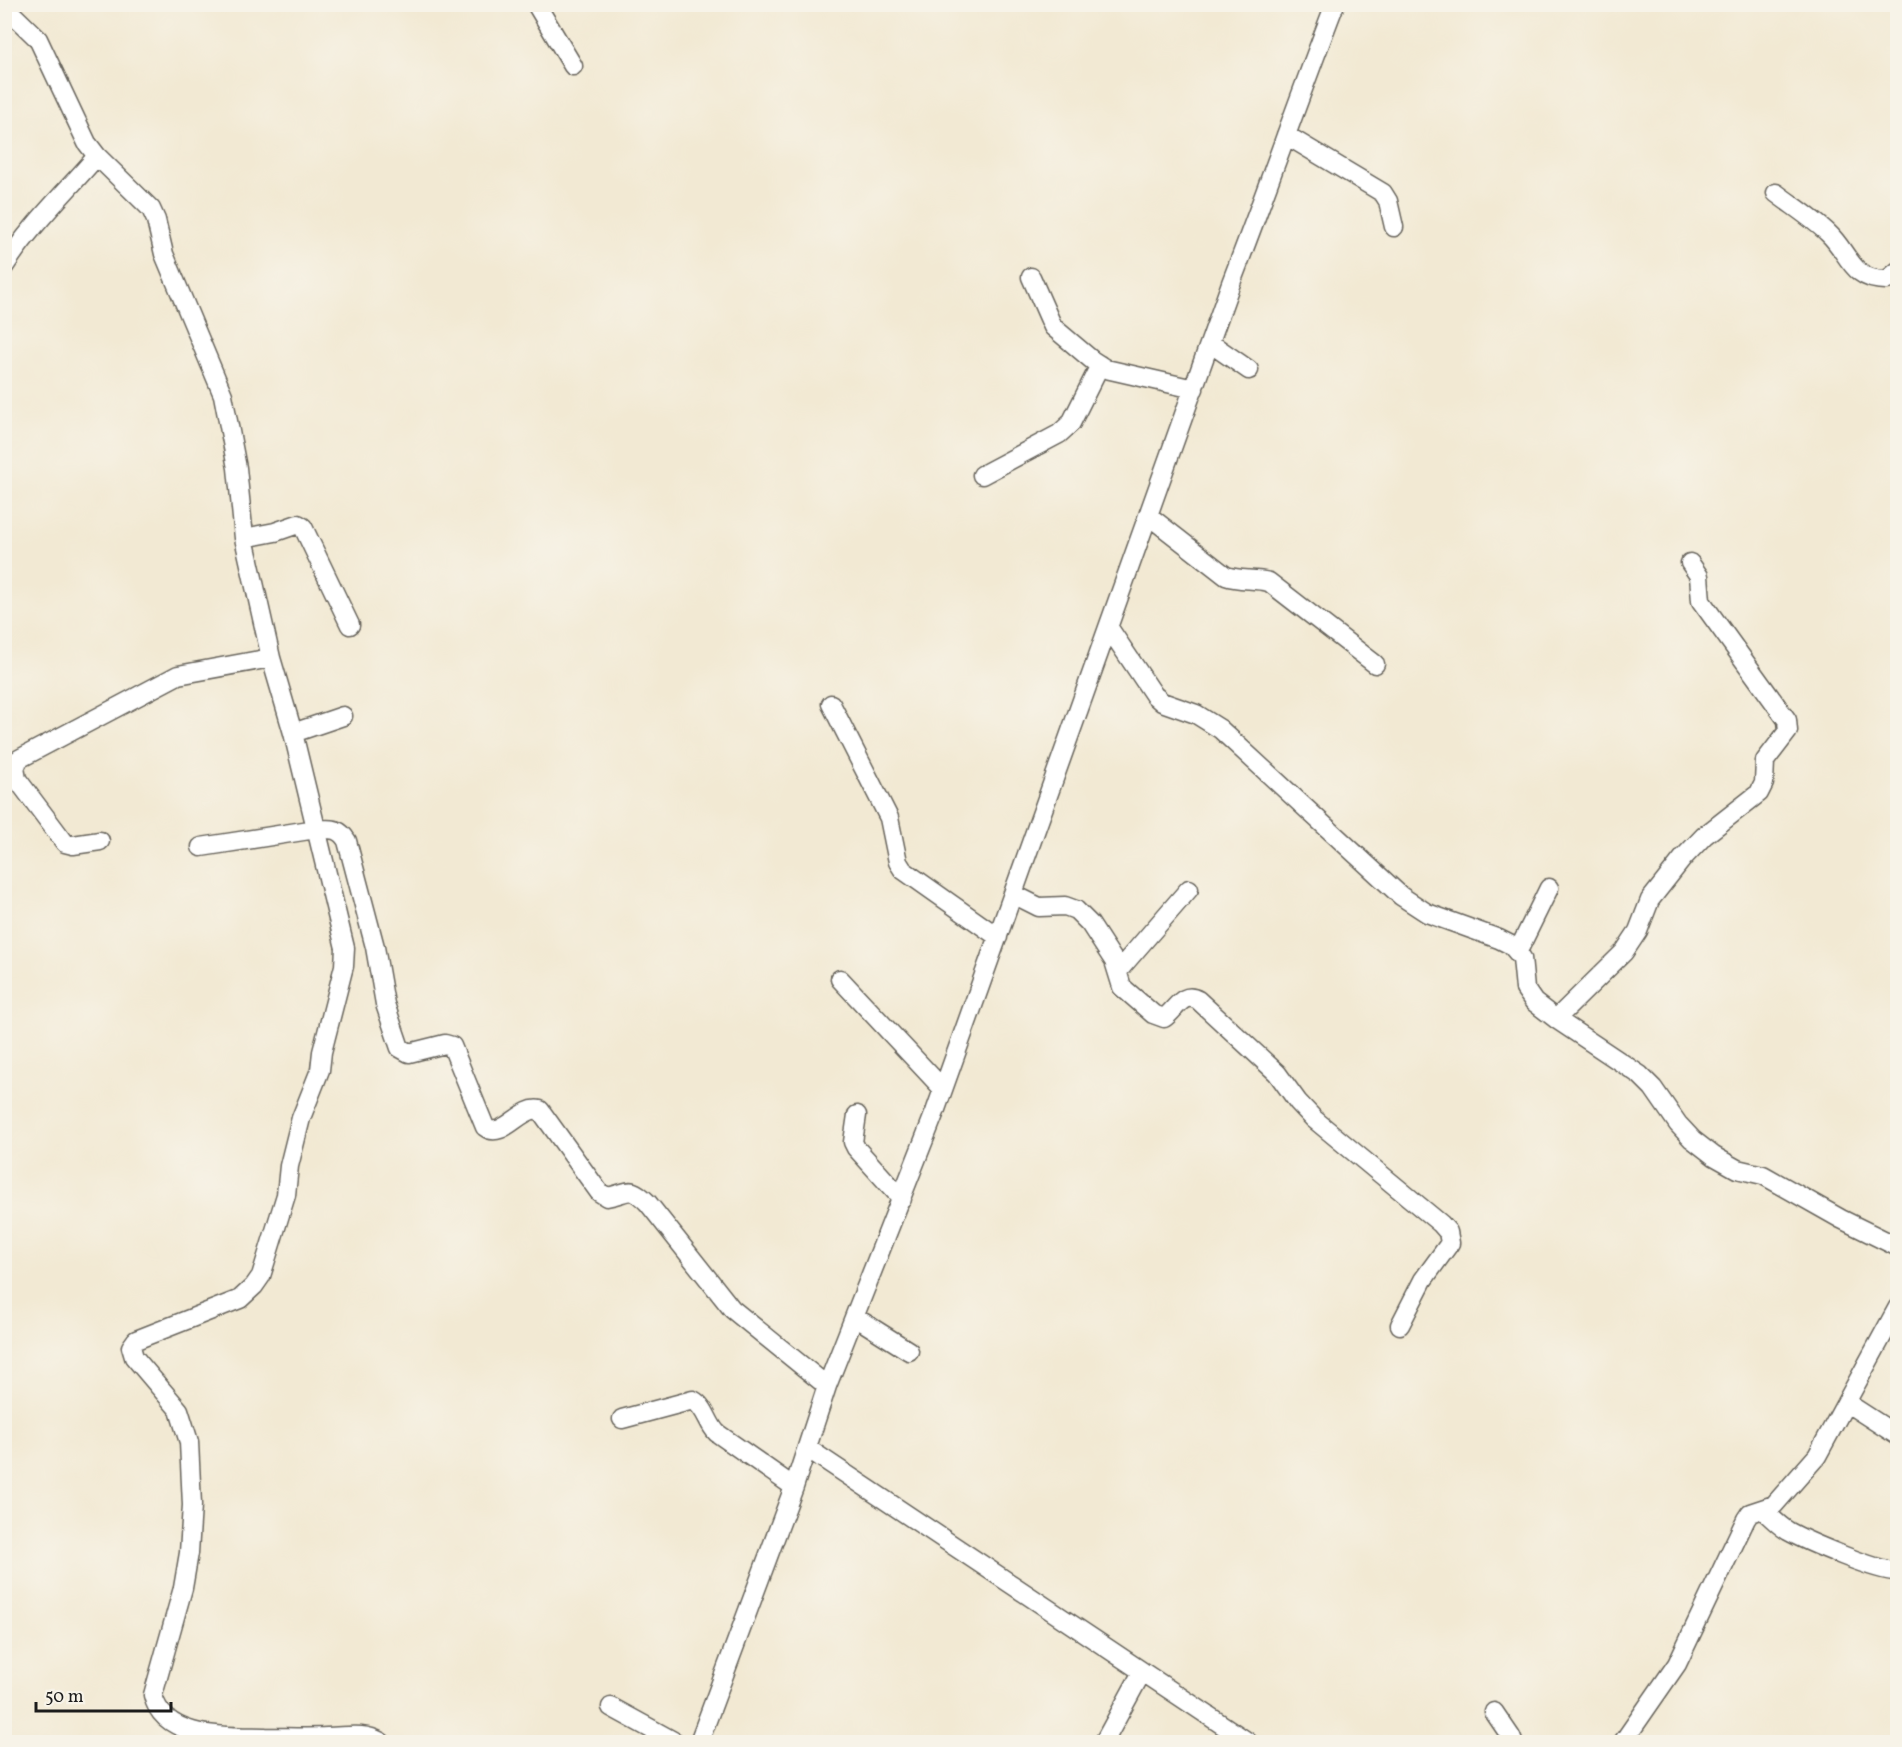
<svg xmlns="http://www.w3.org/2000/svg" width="1902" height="1747" font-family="Vollkorn,serif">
<rect width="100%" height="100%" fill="#f7f3e8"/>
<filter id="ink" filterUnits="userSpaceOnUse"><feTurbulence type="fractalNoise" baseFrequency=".0167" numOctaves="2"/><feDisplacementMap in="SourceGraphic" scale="12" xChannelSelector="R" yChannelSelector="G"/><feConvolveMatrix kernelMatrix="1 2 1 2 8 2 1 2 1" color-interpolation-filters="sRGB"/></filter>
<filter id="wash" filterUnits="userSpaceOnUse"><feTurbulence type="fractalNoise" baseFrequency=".008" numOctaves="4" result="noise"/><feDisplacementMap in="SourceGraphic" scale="24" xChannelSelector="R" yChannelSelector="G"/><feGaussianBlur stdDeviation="1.35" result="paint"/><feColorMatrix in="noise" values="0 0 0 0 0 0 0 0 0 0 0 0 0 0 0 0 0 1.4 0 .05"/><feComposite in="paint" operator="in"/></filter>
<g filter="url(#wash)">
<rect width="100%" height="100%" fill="#f2e9d3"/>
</g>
<g filter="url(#ink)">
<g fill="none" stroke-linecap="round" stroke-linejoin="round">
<g stroke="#67645c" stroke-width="21">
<path id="minor" d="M536,4L573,66
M4,6L38,39L87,143L97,156L151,209L156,220L164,254L223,395L237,468L244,538L271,658L293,733L345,948L344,966L322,1052L320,1070L301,1118L289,1166L286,1195L261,1276L254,1286L240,1299L136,1340L131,1347L134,1357L179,1410L189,1442L192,1505L189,1553L183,1588L153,1695C163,1741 231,1736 266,1737C286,1737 306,1738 327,1737C347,1737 362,1732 381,1742
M1286,135L1383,193L1388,201L1394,227
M1776,193C1793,206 1812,218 1828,233C1849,252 1851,281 1887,280L1898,271
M4,267C30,226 66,192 97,156
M1031,277L1053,327L1092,360L1106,369L1194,389
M1210,343L1249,370
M982,475L1059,434L1071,423L1100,365
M1149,516L1226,576C1240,581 1254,578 1269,582L1375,664
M244,538L275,532L298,524L303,527L350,625
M1109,628L1154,695L1162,702L1196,714L1220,729L1401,896L1427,913L1499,939L1511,945L1522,958L1525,989L1534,1002L1556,1019L1640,1075L1653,1088L1678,1124L1692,1139L1714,1156L1737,1169L1763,1175L1841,1219L1898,1247
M831,704L889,818L898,862L903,870L998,937
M293,733L343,716
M100,841L73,845L65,843L17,779L15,768L19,759L178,675L271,658
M201,847L316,829C330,829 339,827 347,841L375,947L385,1004L400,1048L409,1053L445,1044L452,1046L485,1127C503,1141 521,1105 540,1110L599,1192L607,1197C630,1193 629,1184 648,1203L732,1309L827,1386
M1013,894L1039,907L1065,906L1076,910L1090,924L1114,961L1122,987L1153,1014L1164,1018C1176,1010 1182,991 1198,1000L1277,1073L1298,1102L1314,1119L1441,1224L1448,1232L1450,1243L1423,1280L1400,1325
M1518,951L1549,888
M1118,971L1189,889
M840,979L943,1089
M1556,1019L1624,952L1638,931L1650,900L1684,857L1704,836L1759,793L1764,783L1765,761L1788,731L1787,720L1701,601L1699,576L1690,563
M857,1115L853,1142L856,1148L902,1199
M855,1317L909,1351
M1847,1403L1898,1436
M622,1419L693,1400C706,1407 707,1423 717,1433L794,1487
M807,1448L1248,1742
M1763,1510C1771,1517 1778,1525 1788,1531C1806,1541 1880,1573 1898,1571
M611,1707L675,1742
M1494,1712L1511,1737L1513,1742
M699,1742L794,1487L827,1386L935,1112L1231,283C1267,190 1299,97 1335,4
M1104,1742L1142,1672
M1623,1742L1677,1664L1746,1519L1750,1513L1774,1505L1817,1456L1898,1307"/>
</g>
<use href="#minor" stroke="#fff" stroke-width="18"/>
</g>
</g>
<rect width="1902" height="1747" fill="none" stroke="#f7f3e8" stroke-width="24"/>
<path d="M36 1702v9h135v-9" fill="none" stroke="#1c1c1c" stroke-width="3"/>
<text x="45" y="1702" font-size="18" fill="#1c1c1c" stroke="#f7f3e8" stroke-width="4.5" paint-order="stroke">50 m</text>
</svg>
